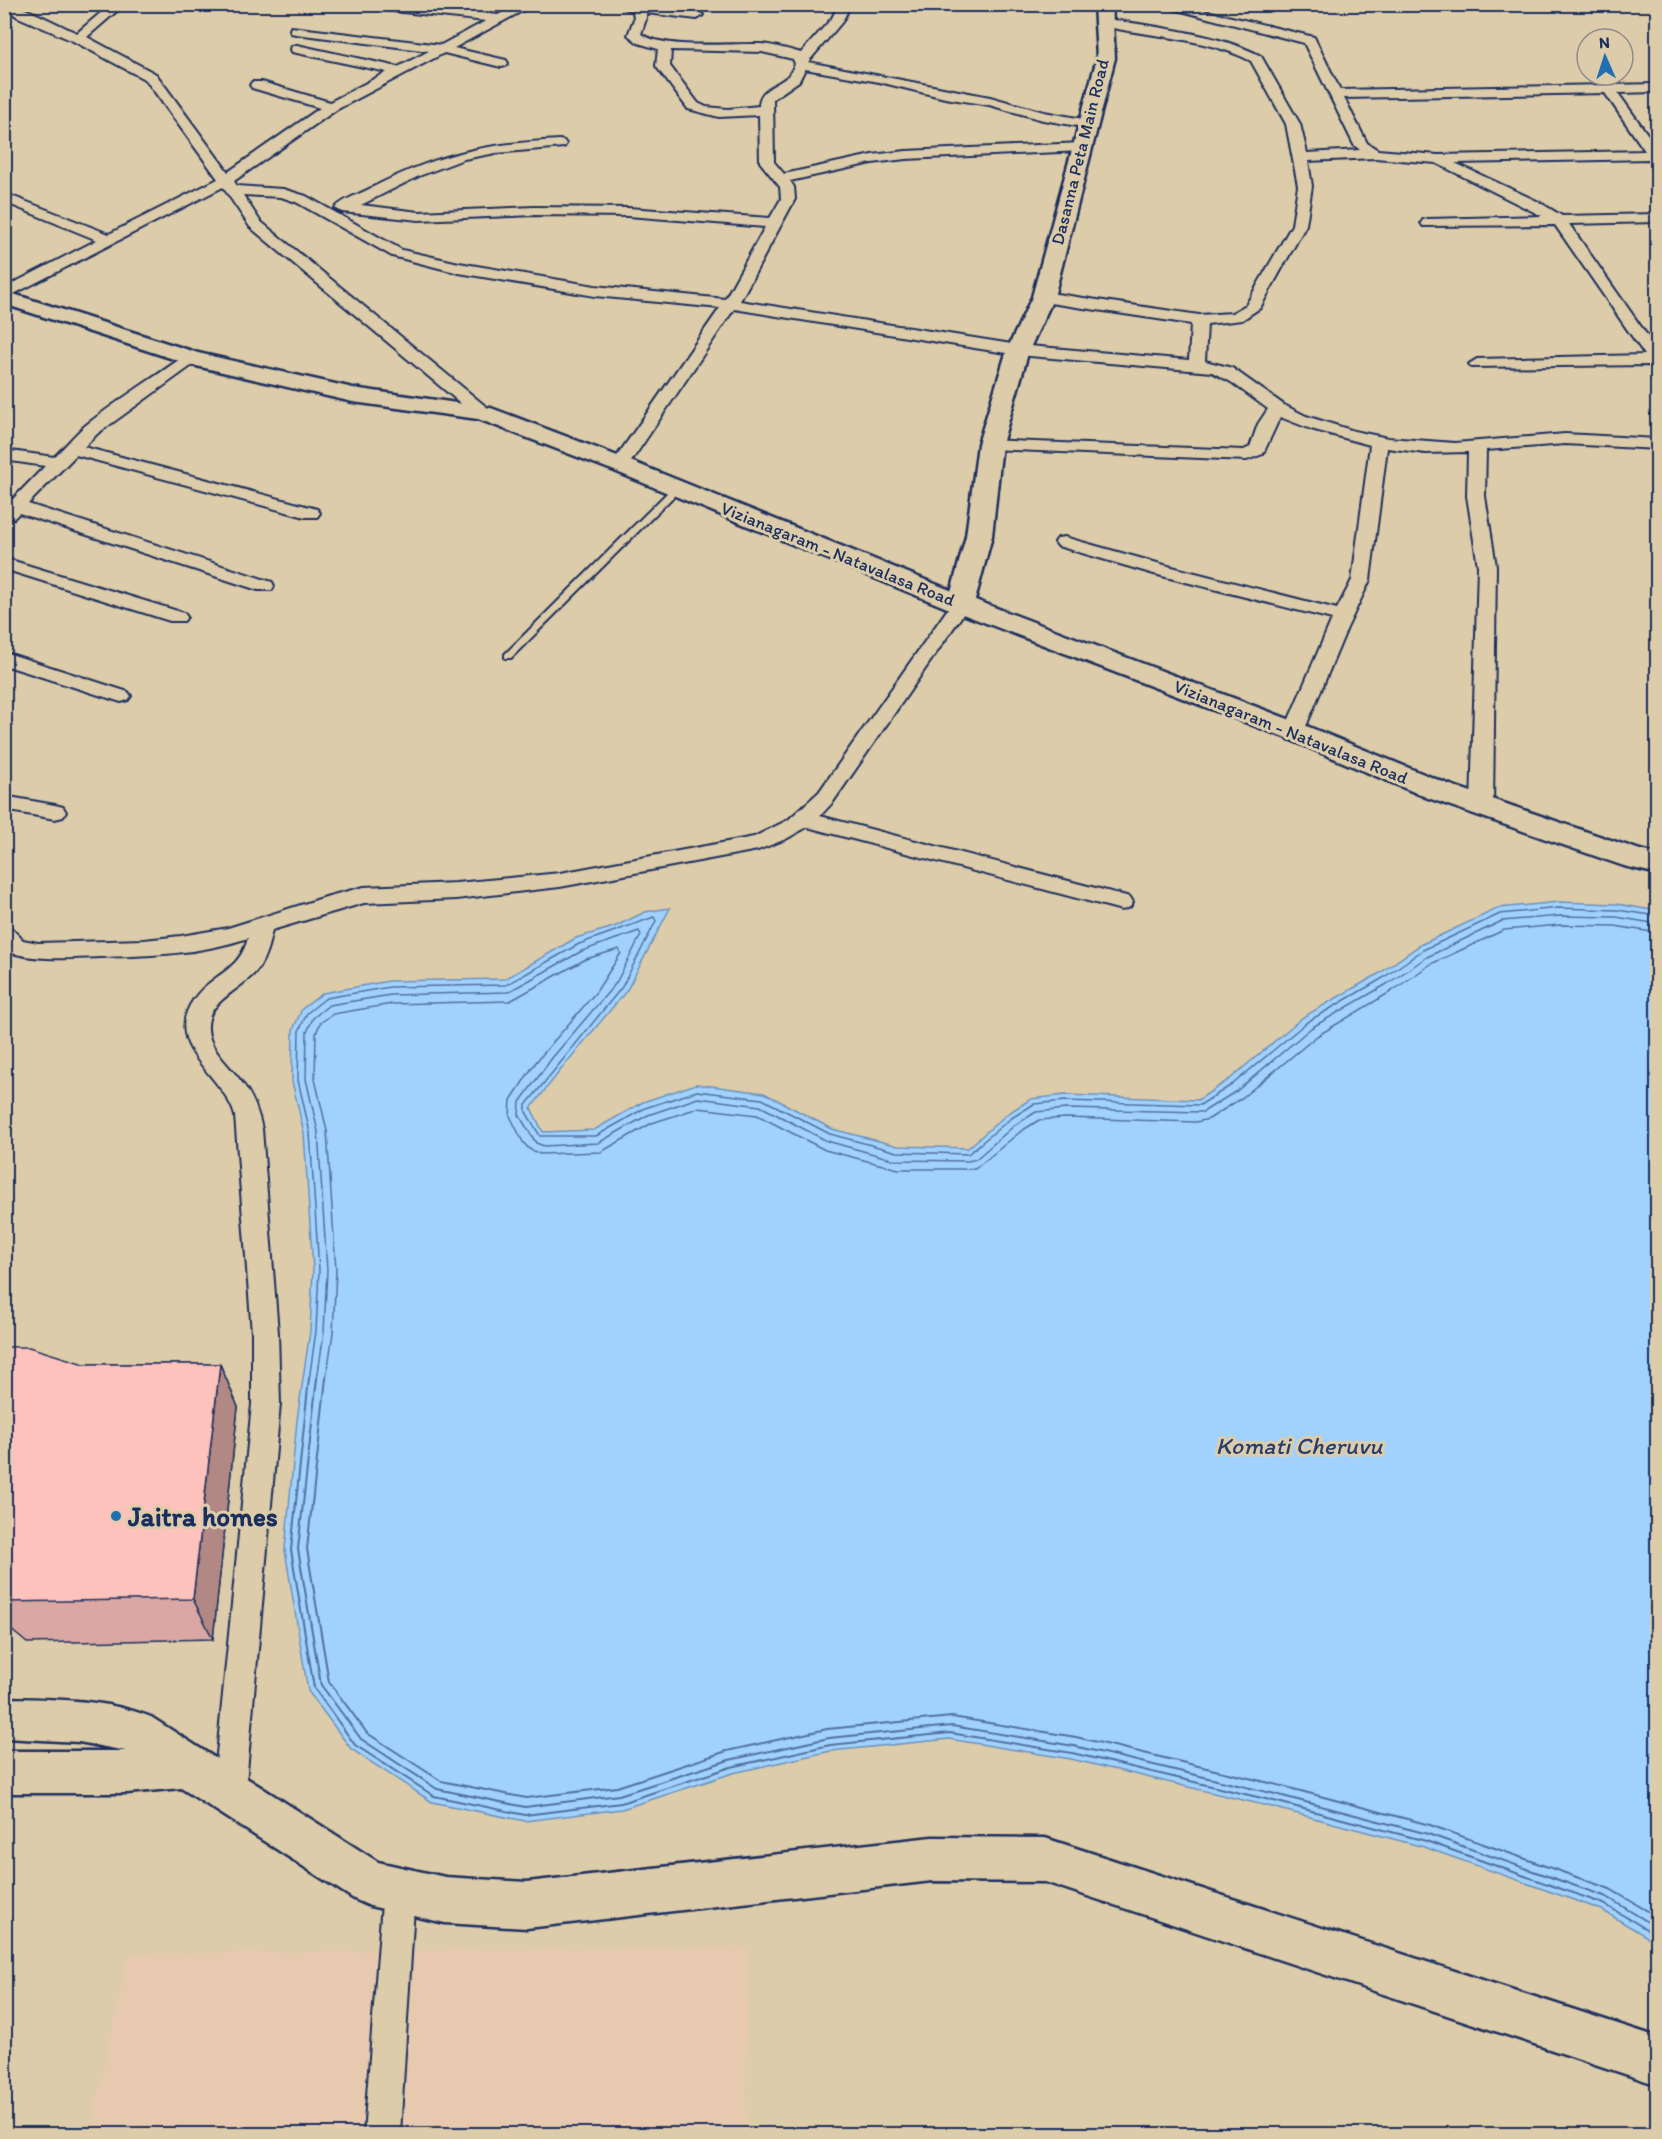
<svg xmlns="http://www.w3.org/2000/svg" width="1662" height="2139" font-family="Itim,sans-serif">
<rect width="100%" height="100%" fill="#ddcca9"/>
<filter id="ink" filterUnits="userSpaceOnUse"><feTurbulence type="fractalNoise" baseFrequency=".0167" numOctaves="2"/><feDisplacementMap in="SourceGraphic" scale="12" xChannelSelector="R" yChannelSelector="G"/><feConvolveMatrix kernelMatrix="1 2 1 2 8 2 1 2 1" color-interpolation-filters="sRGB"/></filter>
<g filter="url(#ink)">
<path fill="#e7c9af" d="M747,1947L746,2134H89L129,1954Z"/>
<path fill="#a1d2fd" stroke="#6b91bd" stroke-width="1.5" d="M1559,902L1617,904L1657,911V1943L1602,1910L1424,1847L1268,1806L1071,1759L949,1739L831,1751L733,1773L622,1809L525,1821L432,1802L351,1749L308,1691L285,1550L297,1420L310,1331L313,1270L304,1133L292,1081L293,1030L302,1009L323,993L389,981L505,979L576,938L614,927L645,912L670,908L627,990L563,1067L531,1108L543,1132L594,1130L643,1102L696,1084L764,1093L832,1129L898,1146L968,1148L1007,1114L1031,1099L1065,1095L1198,1100L1230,1079L1303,1017L1380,973L1420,945L1499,908Z"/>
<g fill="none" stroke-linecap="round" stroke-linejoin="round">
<path stroke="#51709e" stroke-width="1.5" d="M309,1380L316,1331L319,1270L310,1133L298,1080L299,1031L307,1013L326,998L390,987L506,985L579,944L654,917L656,921L622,987L526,1105V1112L540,1136H596L645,1108L697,1091L762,1099L830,1134L897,1152L968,1154L1010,1119L1034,1104L1065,1101L1200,1105L1233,1084L1307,1022L1383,978L1423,950L1500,914L1559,908L1617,910L1658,916
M317,1380L324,1332L327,1270L318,1132L306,1079L307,1032L313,1018L329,1005L391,995L508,992L582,951L639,931L641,935L616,983L552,1058L520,1102L519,1115L536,1143L544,1146L598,1143L648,1115L698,1098L760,1106L827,1141L895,1160L968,1161L976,1159L1015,1125L1036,1112L1066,1109L1203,1112L1238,1090L1311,1028L1387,984L1427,957L1502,921L1560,916L1616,917L1658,924
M326,1380L333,1333L336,1270L327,1131L315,1079L316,1034L320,1023L333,1014L392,1004L510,1001L586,959L619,949L621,953L596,992L536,1062L511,1100L510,1116L523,1142L529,1149L540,1154L601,1152L652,1123L698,1108L757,1115L825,1150L898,1169H975L1020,1132L1039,1120L1066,1118L1196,1122L1209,1119L1243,1097L1317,1036L1392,991L1431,964L1504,930L1560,925L1615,926L1658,933"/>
<path stroke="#51709e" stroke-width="2" d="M309,1378L291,1550L314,1688L355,1745L434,1796L525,1815L621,1803L731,1767L830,1745L950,1733L1072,1753L1270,1800L1426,1841L1604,1904L1658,1936
M317,1378L298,1549L321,1685L361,1739L437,1789L525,1807L619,1795L729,1760L829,1738L952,1726L1074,1746L1271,1793L1428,1834L1607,1897L1658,1928
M326,1378L307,1549L329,1682L367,1733L441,1781L526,1798L617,1787L727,1751L827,1729L952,1717L1076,1737L1274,1784L1430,1825L1610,1889L1658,1917"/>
<g stroke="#1b2f5e" stroke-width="4">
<path id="lane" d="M677,485L681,488L680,490L511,658H505V654L674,486Z"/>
</g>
<g stroke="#1b2f5e" stroke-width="4">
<path id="street" d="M4,4C22,4 58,25 77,33L111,4H125L87,37L156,74L228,172L320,108L252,88L250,85L252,82H262L330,102L387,72L292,52L291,49L292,46L297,45L398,67L429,51L296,34L291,33L290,30L291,27L441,45L486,21L365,8L359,4H403L498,15L519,4H535L454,48L506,60L508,63L506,66L501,67L444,53L336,110L234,181L237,186L283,189L306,196L402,250L459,263L595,286L725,299L765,227L628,216L534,215L419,220L342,212L335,208C343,199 360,194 371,188C440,153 483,144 559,140L564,141L566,144L564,147L496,153L464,159L419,176L361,205L419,212L534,207L628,208L770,218L781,199L780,187L760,162L759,115L719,117L688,109L656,66L658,49L638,43L628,35L634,19L633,11L612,4H636L697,11L703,15L697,19L646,13V19L641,34C665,50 730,43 760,44C774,45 787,49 801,53L832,18L839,4H851L842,22L808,62L990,97L1044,112L1094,121L1096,124L1089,128L1043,120L989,105L945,98L879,82L805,69L799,81L773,99L774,162L784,174L872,155L906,151L1083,143L1090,147L1083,151L906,159L872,163L790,181L794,187L795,199L740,301L1018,345L1189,360L1191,324L1043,302L1035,297L1043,292L1199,315L1232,313L1246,305L1292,225L1298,186L1286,124L1251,61C1205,37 1148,37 1099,25L1097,22L1099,19L1103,18C1151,27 1218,33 1261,56L1300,124L1307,153L1360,150L1354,145L1304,43L1154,4H1178L1314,37L1340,90L1658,84V92L1618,93L1658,149V164L1650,159L1455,163L1539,202L1562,216L1658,214V222L1569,224L1658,351V368L1651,365L1471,367L1469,364L1477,359L1645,355L1555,225L1423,226L1421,223L1423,220L1428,219L1542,216L1436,163L1375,158L1308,161L1312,186L1306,225L1260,308L1242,320L1207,324L1205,361L1232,368L1284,405L1306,416L1354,431L1388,438L1455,443L1565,434L1658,439V449L1565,444L1486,450L1485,496L1496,566L1493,806L1489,811L1482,813L1475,811L1471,806L1478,566L1467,496L1468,452L1425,453L1387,448L1370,580L1347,628L1304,731L1301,736L1294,737L1287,736L1284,731L1332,619L1154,574L1058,546L1055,542L1058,538L1064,537L1168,566L1337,609L1352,580L1370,445L1311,429L1280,417L1263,454L1247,460L990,449L984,448L981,444L984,440L1244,450L1250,447L1258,424L1268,409L1231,382L1212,372L1018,355L734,309L626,469H614L611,465L720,308L595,296L459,273L392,256L296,202L281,197L243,195L260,221L489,409L491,413L489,417H477L250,227L223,187L4,299V288L97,240L4,202V193L109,234L218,179L146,80L73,41L18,17L4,7ZM671,50L762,52L793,59L795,64C793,68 791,73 788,76C776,87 759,88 759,106L728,109L706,107L698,103L670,66ZM1605,93L1645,151L1438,155L1378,150L1367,143L1344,98Z
M192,353L198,355L200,358L198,361L97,434L84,447L317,509L320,513L317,517H305L76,455L28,504L272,582L274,586L272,590H258L19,513L13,519L4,520V497L13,499L45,466L4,460V450L54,457C65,447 73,436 86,425C118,400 153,378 186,355Z
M4,558L184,613L187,617L184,621H170L4,569Z
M961,598L968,600L970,604L833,802L820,816L1130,897L1133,902L1130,907L1122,910L807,827L786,839L758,850L560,887L456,899L364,903L272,930C269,944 266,957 258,969C240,993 198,1002 210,1039C215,1054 230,1067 240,1080C252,1095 258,1110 262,1129L278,1333L280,1404L245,1794L240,1805L229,1810L218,1805L213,1794L252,1404V1333L235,1116C225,1075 160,1047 194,999C212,973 239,973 248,938C201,954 149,956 100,957C69,958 39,961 8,952L4,948V927L12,929L23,940L38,943L144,940L181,936L228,928L329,896L364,887L456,883L560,873L754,837L788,820L819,792L954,600Z
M4,652L128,692L131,696L128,700L121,702L4,665Z
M4,796L55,805L63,807L66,812L63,817L55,819L4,810Z
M399,1874L411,1878L415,1890L400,2134H364L383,1890L387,1878Z"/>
</g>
<g stroke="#1b2f5e" stroke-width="5">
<path id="secondary" d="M1094,4H1112L1115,58L1054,297L1029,350L1002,444L992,536L974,604L970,610L961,612L952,610L948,604L966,536L978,444L1007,350L1032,297L1097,58Z
M4,1698C54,1699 105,1699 151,1717L378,1862L445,1877L527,1882L932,1837L1045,1838L1658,2037V2085L1045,1882L932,1881L527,1928L445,1923L370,1906L354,1899L181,1788L127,1793H4V1751H126L79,1742L4,1738Z"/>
</g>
<g stroke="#1b2f5e" stroke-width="5">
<path id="primary" d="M4,291L198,353L353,388L491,408L628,460L970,598L1304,725L1448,784L1640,850L1658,854V874L1624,866L1428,798L1284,737L952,610L612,470L478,419L353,402L192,365L4,304Z"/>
</g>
<use href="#lane" fill="#ddcca9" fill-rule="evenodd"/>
<use href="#street" fill="#ddcca9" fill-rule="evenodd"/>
<use href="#secondary" fill="#ddcca9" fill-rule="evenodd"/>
<use href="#primary" fill="#ddcca9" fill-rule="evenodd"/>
</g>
<path fill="#daa7a2" stroke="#1b2f5e" stroke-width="1.5" d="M4,1347L84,1364H220L238,1407L213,1639L27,1643L4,1624Z"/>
<path fill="#b28884" stroke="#1b2f5e" stroke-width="1.5" d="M220,1364L238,1407L213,1639L193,1599Z"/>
<path fill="#fec2bc" stroke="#1b2f5e" stroke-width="1.5" d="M4,1347H29L84,1364H220L193,1599L4,1602Z"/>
</g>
<circle fill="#1f6fb2" stroke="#ddcca9" stroke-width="2" cx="116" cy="1516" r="6"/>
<g text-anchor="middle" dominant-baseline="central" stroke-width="6" stroke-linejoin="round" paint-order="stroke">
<g font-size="18" fill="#1b2f5e" stroke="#ddcca9">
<text transform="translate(1080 152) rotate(-76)">Dasanna Peta Main Road</text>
<text transform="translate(838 554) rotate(22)">Vizianagaram - Natavalasa Road</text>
<text transform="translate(1291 732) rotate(22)">Vizianagaram - Natavalasa Road</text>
</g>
<g font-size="24" font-style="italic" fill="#283f6e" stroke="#ddcca9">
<text x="1299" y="1445">Komati Cheruvu</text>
</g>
<g font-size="27" font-weight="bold" fill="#1b2f5e" stroke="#ddcca9" text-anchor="start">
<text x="128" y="1516">Jaitra homes</text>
</g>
</g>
<rect width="1662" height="2139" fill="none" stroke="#ddcca9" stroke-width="24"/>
<rect x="12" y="12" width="1638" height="2115" fill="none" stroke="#1b2f5e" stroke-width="2" filter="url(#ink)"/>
<g transform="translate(1605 57) rotate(357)"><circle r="28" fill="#ddcca9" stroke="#8f8d8b" stroke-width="1.5"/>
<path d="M0-4.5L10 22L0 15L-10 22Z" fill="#1f6fb2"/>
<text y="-9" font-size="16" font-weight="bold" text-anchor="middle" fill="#1b2f5e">N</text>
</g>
</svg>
